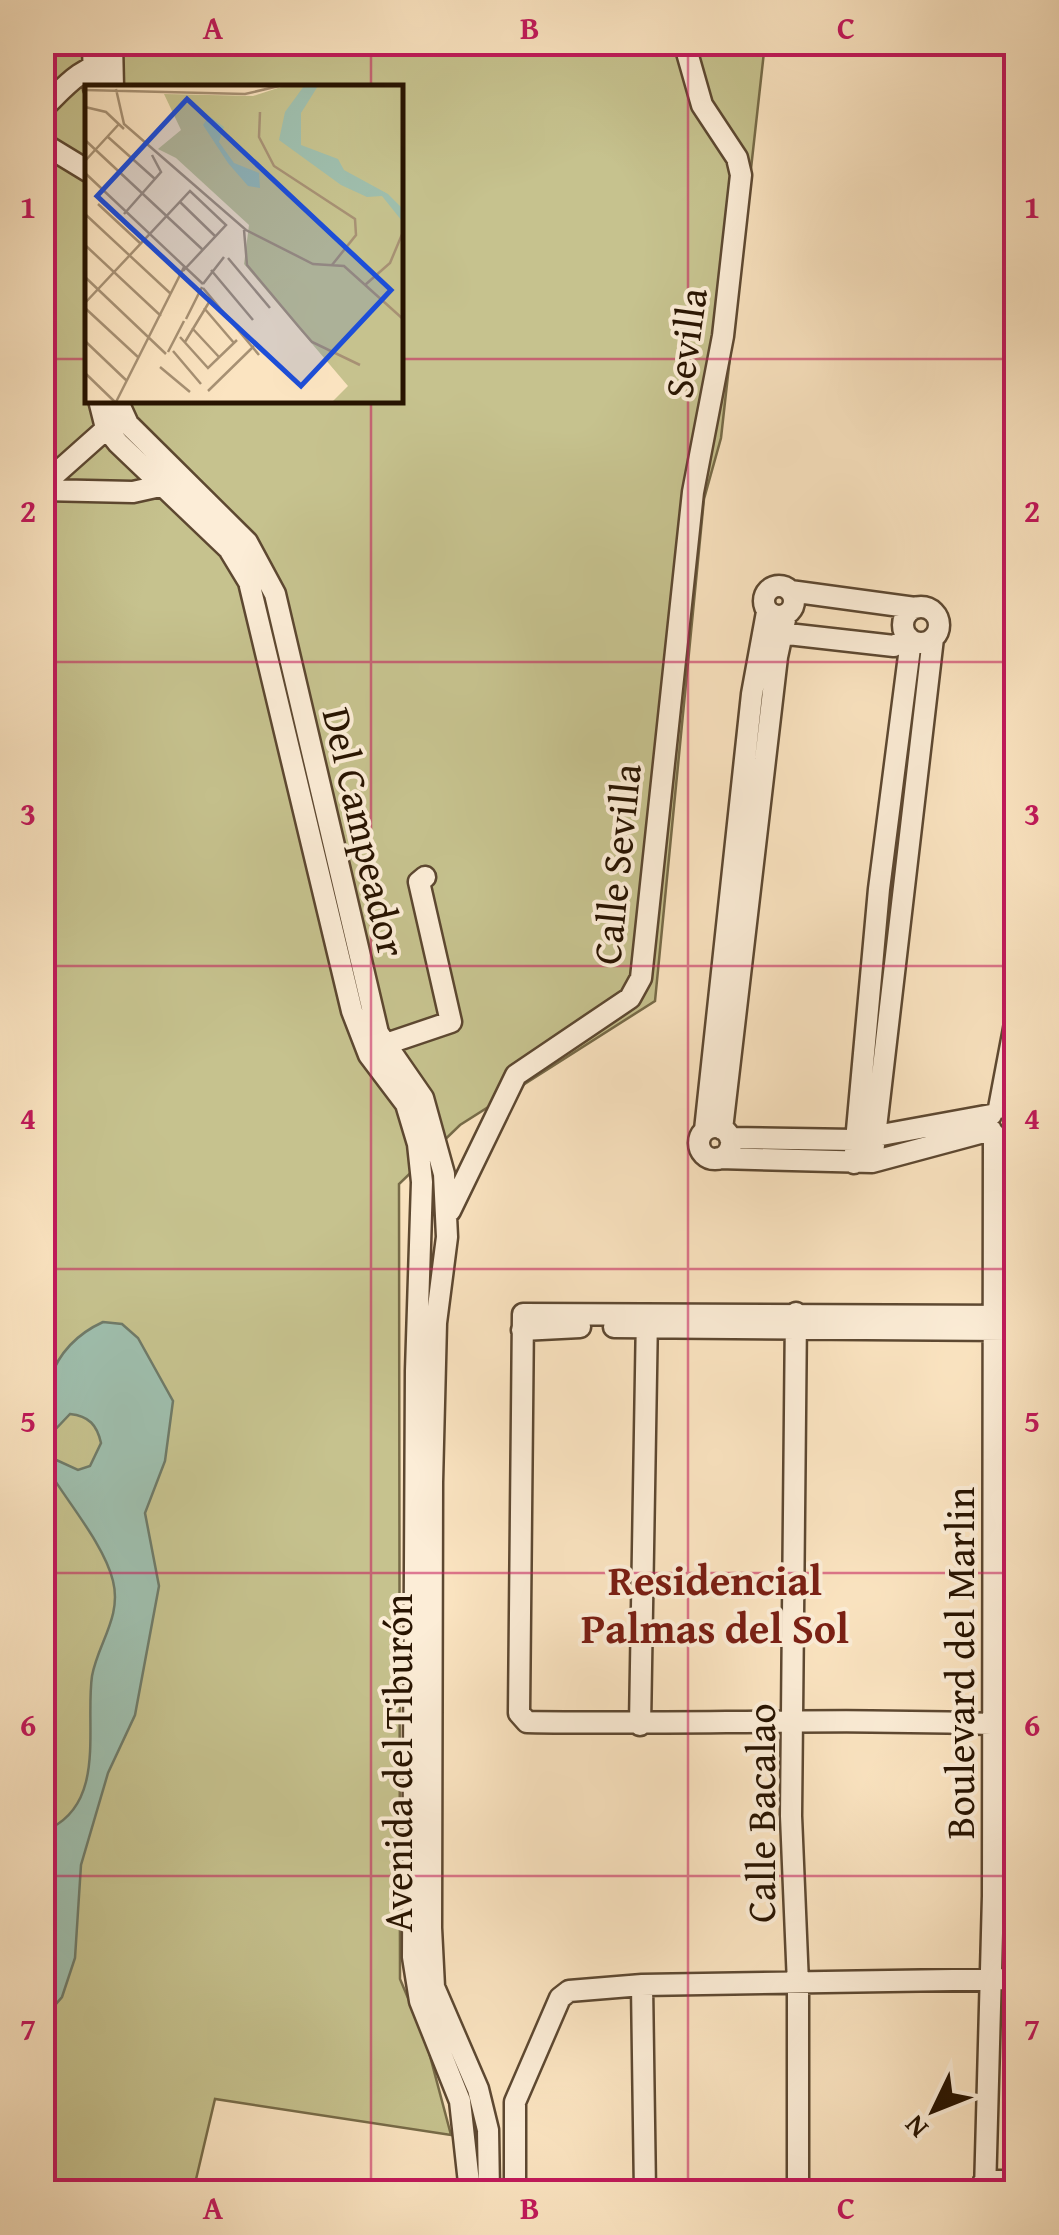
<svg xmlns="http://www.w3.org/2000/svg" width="1059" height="2235" font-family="'Gentium Book Plus',serif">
<rect width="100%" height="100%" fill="#fbe4c1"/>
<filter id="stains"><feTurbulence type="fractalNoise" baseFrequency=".002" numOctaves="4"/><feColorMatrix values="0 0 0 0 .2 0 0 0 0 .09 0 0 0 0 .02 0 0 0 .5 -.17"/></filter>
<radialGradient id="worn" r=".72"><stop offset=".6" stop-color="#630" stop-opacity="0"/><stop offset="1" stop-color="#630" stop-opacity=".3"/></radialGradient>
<path fill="#c6c28e" stroke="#776b48" stroke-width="2.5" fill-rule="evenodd" d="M42,43H765L721,438L704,499L655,1001L460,1125L399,1184L400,1979L426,2041L451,2135L215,2099L193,2192H43ZM88,88H400V400H88Z"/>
<path fill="#9fbfae" stroke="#6f7b69" stroke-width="2.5" d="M103,1322L122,1324L138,1338L173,1401L165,1461L145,1513L159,1586L135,1715L108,1773L81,1865L75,1958L62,1997L43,2019V1826L51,1828C106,1800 85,1725 92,1676C98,1643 122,1617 113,1581C104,1543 63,1497 44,1463L52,1458L78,1470L90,1466L101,1443C97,1425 89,1416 70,1414L52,1433L50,1456L43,1459C38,1402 46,1348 103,1322Z"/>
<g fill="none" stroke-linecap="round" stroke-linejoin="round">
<g stroke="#5d4831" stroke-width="25">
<path id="street" d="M93,42L94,88
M112,42L113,88
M42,109C64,88 81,65 112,63
M42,143L88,171
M99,400L106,428L118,443L229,549L249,582L352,1011L369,1055L406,1104L418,1144L422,1182L416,1371L413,1957L420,2001L460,2101L470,2192
M117,400L128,424L247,542L275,594L378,1033L423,1098L444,1174L447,1237L436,1323L432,1482L431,1928L434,1987L478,2089L488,2130L489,2192
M42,486L115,421
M42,490L133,492L169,484
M764 601a15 15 0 1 1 30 0a15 15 0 1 1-30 0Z
M790,591L915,608
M903 625a18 18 0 1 1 36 0a18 18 0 1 1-36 0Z
M770,632L894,646L909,638
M383,1045L451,1022L419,882L425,877
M999,1108L1016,1018
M699 1143a16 16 0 1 1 32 0a16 16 0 1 1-32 0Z
M722,1129L777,657L786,615
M705,1130L752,694L767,612
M1013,1135L1012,1787L1016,1945
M730,1138L854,1140L991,1115
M719,1158L872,1162L991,1130
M872,1162L933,638
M854,1163L879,889L911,640
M450,1211L516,1075L630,998L641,978L693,492L723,336L741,175L737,158L702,105L684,42
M796,1313L791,1816L798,1984V2192
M1016,1316L523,1314L519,1713L527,1722C690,1725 853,1717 1016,1725
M614,1327L1005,1330
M522,1330L580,1327
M640,1725L647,1315
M642,1985L645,2192
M984,2181H1016
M515,2192V2102L560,1998L569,1991L642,1985L1016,1979
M985,2192L993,1896L994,1134"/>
</g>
<use href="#street" stroke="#fcedd7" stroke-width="20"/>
</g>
<path fill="none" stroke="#c2185b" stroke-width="2.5" stroke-opacity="0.55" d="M371,42V88M688,42V2192M42,359H88M400,359H1016M371,400V2192M42,662H1016M42,966H1016M42,1269H1016M42,1573H1016M42,1876H1016"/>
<g text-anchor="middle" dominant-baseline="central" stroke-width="8" stroke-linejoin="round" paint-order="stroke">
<g font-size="40" fill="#281401" stroke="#fcedd7">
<text transform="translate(685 343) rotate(-82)">Sevilla</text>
<text transform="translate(365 832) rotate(77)">Del Campeador</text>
<text transform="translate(616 864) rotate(-84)">Calle Sevilla</text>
<text transform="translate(959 1663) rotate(-90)">Boulevard del Marlin</text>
<text transform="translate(397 1763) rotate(-90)">Avenida del Tiburón</text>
<text transform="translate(760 1813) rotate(-90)">Calle Bacalao</text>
</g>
<g font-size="42" font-weight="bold" fill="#7a1f14" stroke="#fcedd7">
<text x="715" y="1579">Residencial<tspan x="715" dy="48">Palmas del Sol</tspan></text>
</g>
</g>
<g transform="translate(85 85)">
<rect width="318" height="318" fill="#fbe4c1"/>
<path d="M199,1H317V317H247L263,301L159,179L164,140L91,73L73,64L96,45L79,9L168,11Z" fill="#c6c28e"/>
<path d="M219,1H233L216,28V60L253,74L259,85L303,109L317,123V136L297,111L282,112L256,100L194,55L200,27ZM124,31L139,42L134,57L149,78L174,88L175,103L163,101L143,78L118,40Z" fill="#9fbfae"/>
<path fill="none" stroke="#a79174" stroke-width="2.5" d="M31,4L39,39L161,145L228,179L259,181L318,234M0,5L160,9L194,1M0,22L21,27L39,44M175,27L174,52L189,81L270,134L271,150L247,180M23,52L70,94M0,55L118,165M0,76L34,39M0,88L118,199M94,116L131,152M13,119L55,158M0,129L86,209M39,129L76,87L67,70M159,145L162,180L214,242L227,257L275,280M0,160L76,231M143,173L185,223M126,185L168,235M0,192L81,269M118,199L139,172M280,200L305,178L318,147M118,203L174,270M0,218L105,106L141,140L98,186M0,223L54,273M119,223L149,258M101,234L117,202M107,243L134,272M95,252L123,283L152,255M0,256L42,296M100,257L126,214M88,266L116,299M83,267L99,236M75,282L105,307M0,288L30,317M123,306L169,261M31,317L99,182"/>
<path fill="#1d4ed8" fill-opacity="0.15" stroke="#1d4ed8" stroke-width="5" d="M102,14L306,205L216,301L12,111Z"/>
<rect width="318" height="318" fill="none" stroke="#281401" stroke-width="5"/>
</g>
<rect width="1059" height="2235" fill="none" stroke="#fbe4c1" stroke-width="110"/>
<g transform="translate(934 2110) rotate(227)" stroke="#fcedd7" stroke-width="8" paint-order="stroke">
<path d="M0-8L18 38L0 25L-18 38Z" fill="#281401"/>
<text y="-15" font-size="28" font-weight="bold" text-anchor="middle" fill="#281401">N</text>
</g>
<rect x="55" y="55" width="949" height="2125" fill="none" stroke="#c2185b" stroke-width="4"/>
<g font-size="32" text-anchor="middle" font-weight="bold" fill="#c2185b">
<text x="213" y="39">A</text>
<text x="530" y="39">B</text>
<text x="846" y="39">C</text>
<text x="28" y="218">1</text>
<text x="1032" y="218">1</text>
<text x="28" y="522">2</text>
<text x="1032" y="522">2</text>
<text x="28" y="825">3</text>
<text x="1032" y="825">3</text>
<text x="28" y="1129">4</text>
<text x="1032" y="1129">4</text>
<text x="28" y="1432">5</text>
<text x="1032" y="1432">5</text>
<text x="28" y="1736">6</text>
<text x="1032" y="1736">6</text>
<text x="28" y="2040">7</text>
<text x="1032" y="2040">7</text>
<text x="213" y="2219">A</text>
<text x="530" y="2219">B</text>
<text x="846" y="2219">C</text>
</g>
<rect width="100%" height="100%" filter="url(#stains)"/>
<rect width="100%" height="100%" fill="url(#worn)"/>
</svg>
